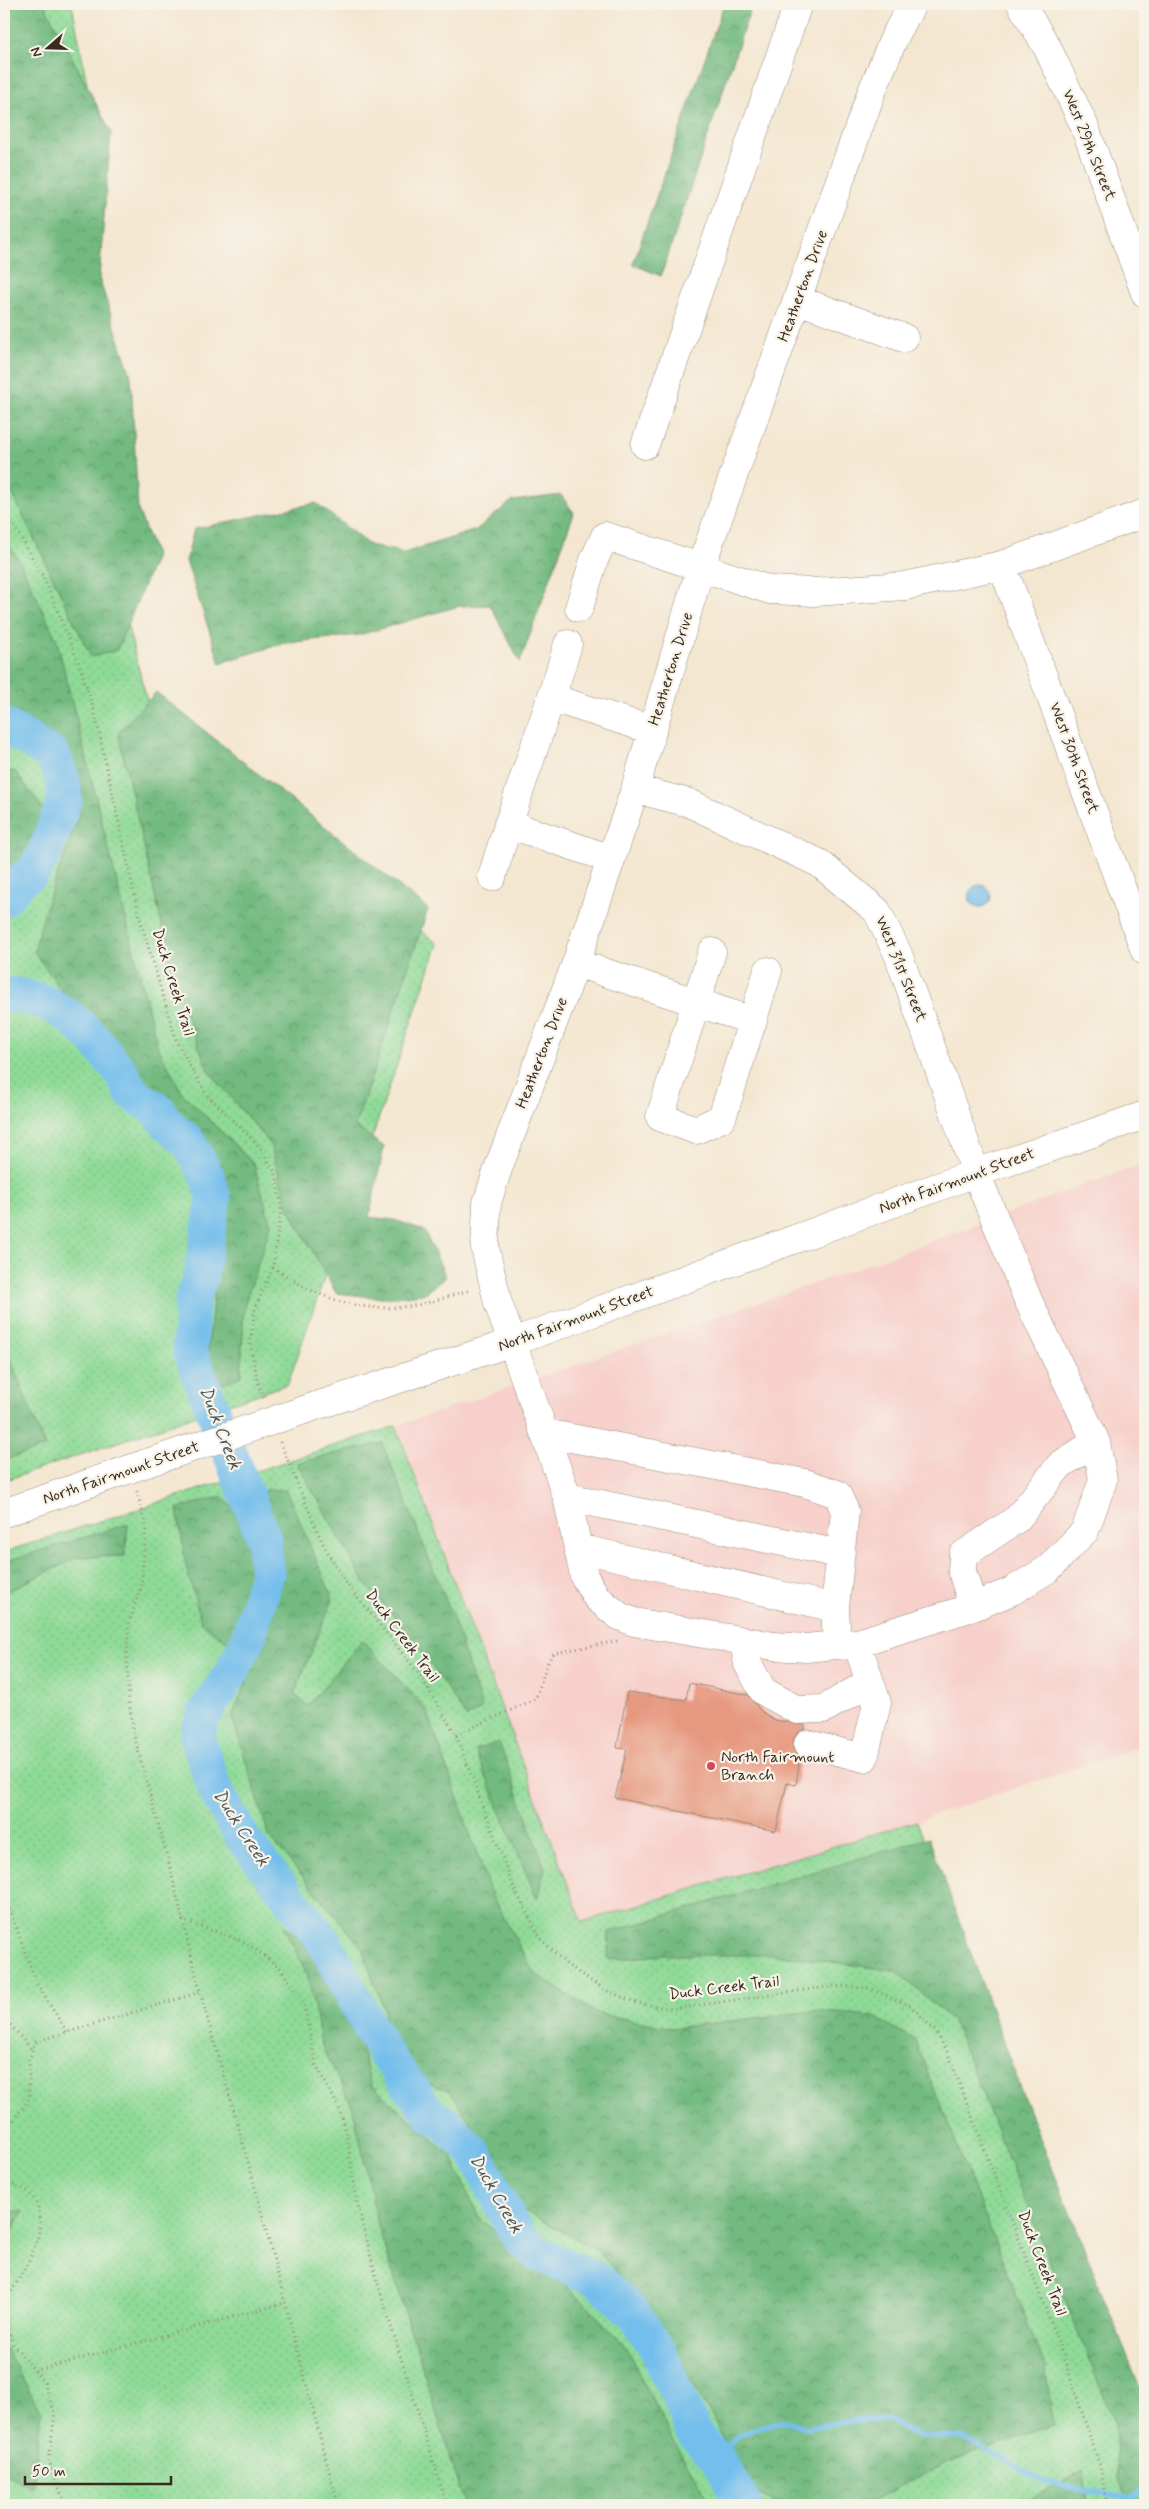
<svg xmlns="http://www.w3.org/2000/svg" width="1149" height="2509" font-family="Mynerve,sans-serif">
<defs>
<pattern id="green-dots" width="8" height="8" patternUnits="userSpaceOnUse" patternTransform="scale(1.25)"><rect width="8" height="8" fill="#8eda97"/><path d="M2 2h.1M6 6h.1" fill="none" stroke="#7bbb82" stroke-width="1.8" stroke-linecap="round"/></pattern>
<pattern id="forest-crowns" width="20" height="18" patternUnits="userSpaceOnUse" patternTransform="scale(1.25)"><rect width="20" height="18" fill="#72ba80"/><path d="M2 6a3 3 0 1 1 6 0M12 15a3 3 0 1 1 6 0" fill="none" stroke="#5f9768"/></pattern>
</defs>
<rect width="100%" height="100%" fill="#f7f3e8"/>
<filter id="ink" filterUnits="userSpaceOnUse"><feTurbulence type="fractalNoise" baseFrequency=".02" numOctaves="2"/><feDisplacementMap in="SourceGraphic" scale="10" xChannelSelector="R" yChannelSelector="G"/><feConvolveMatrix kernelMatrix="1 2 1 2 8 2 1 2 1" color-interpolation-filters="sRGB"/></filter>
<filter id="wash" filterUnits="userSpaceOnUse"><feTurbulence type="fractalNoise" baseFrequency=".0096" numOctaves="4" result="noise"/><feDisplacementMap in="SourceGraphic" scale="20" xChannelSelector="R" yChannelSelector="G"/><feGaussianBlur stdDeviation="1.12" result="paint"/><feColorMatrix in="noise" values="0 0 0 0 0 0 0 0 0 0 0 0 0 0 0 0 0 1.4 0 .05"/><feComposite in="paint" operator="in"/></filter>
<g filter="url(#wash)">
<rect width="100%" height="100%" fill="#f4e7d1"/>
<path fill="#f7d0cb" d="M1145,1163V1745L917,1821L582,1922L396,1426L847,1272Z"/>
<path fill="url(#green-dots)" stroke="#64825a" d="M4,4H72L99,148L78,435L151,716L438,944L288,1384L4,1481Z
M396,1426L582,1922L917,1821L1145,2449V2505H4V1552Z"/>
<path fill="url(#forest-crowns)" stroke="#56724f" d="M4,4H44L111,132L99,278L131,376L138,510L156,556L117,650L91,657L4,476Z
M724,4H752L661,276L633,264Z
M561,495L574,513L520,662L490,605L459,606L359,635L285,643L220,663L186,561L194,529L316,503L369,545L404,553L476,530L512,501Z
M4,538L19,560L57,641L158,1048L183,1094L254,1164L271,1225L244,1306L241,1376L223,1384L207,1359L220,1231L197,1173L143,1089L81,1019L34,951L48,900L80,813L60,750L4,712Z
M156,692L428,909L355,1126L384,1147L369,1217L394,1220L424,1230L446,1277L423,1294L382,1298L336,1293L289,1209L270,1144L208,1070L176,987L118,733Z
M4,771H15L43,809L35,857L12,873L4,844Z
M4,1343L45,1447L4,1460Z
M382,1443L452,1615L482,1708L467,1718L414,1640L365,1583L297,1463Z
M264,1490H286L333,1599L294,1694L308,1706L362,1640L427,1710L491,1894L534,1973L596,2013L672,2028L814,2011L872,2016L915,2040L1045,2367L1054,2425L948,2462L864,2505H778L752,2491L709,2411L651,2312L598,2251L519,2208L479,2137L450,2091L382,2069L385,2012L362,1948L269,1836L232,1716L245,1686L282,1563Z
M222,1496L248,1524L259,1566L246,1617L228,1642L202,1624L186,1566L177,1509Z
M128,1524L125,1556L78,1557L4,1593V1562Z
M499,1742L545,1868L537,1899L475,1750Z
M929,1838L1020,2088L1145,2400V2505H1131L1118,2478L1115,2424L953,2021L896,1971L781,1955H663L608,1960L609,1932Z
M284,1926L314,1947L352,2015L371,2085L451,2155L479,2218L571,2289L625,2346L674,2442L712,2505H465L378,2225L353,2108L322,2046L308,1977Z
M23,2211L4,2250V2213Z
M4,2349H6L41,2412L33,2488L4,2473Z
M1084,2471L1088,2505H1018Z"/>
<path fill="#73beec" stroke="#577485" d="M969 896a11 11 0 1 1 22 0a11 11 0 1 1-22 0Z"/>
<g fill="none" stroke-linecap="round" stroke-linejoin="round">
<path stroke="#73beec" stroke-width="5.5" d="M717,2458L739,2435L762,2426L787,2421L808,2428L851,2421L885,2419L921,2436L961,2437L1043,2481L1132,2499L1145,2488"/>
<path stroke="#73beec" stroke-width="35" d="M4,725L53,755L63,781L65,799L45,852L33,872L21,880L4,899
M4,995H17L47,1003L70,1017L94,1039L122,1074L132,1093L158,1110L166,1123L188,1141L207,1176L214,1198L200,1280L192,1299L190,1352L264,1539L267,1574L247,1642L230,1675L204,1714L197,1736L215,1790L244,1840L323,1940L383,2051L431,2115L446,2124L476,2155L517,2235L539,2254L600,2281L634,2314L657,2349L695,2434L717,2458L744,2505"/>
</g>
<g id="blocks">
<path fill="#e79980" d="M689,1683L748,1695L762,1712L775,1720L805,1725V1729L797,1733L793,1740V1749L800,1757L796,1785L787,1783L776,1831L615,1798L627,1749L617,1748L627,1692L686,1700Z"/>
</g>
</g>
<g filter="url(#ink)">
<use href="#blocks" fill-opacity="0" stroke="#988878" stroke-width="1"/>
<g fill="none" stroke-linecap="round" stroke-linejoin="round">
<g stroke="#988878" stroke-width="29">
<path id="minor" d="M1021,4L1047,47L1084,125L1145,293
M798,300L904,338
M645,445L798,4
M1002,565L1145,951
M579,608L594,560L605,536L770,590L814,592L905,586L1002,565L1145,513
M552,698L652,730
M635,789L689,803L819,863L877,911L898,954L976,1173L1028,1300L1096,1442L1103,1480L1085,1531L1048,1569L1012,1591L973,1607L857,1643L806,1648L774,1646L634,1622L619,1616L597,1598L584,1576L567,1497L498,1303L485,1248L487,1203L499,1166L576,963L635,789L701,566L872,91L894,38L912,4
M508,824L611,859
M492,877C515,798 545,722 568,644
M712,952L660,1117L696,1130L722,1118L768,971
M576,963L753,1021
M316,1406L510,1343L976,1173L1145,1115
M545,1433L805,1483L837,1494L845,1511L835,1608
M567,1497L840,1554
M4,1513L147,1463
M579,1548L835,1608L836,1626
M973,1607L962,1571L963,1555L1017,1519L1060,1465L1096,1442
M744,1641L748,1664L763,1691L797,1710L824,1709L870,1682
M808,1744L864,1758L877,1703L857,1643"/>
</g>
<path stroke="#988878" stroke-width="3" stroke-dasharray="1 4" stroke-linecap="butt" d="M4,509L44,578L79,664L94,710L140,919L177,1043L206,1094L257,1144L276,1173L281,1208L273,1267L255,1309L250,1344L257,1379L264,1399
M273,1267C316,1298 357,1313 411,1306C431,1303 451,1295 471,1290
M280,1442L322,1542L346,1583L419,1674L456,1735L514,1888L541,1939L566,1964L605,1990L637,2003L672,2009L833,1986L868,1988L911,2006L935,2031L947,2051L1060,2347L1100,2466L1108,2505
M137,1491L146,1527L141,1587L129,1623L127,1658L129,1703L135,1739L169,1863L200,1992L248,2161L338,2505
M456,1735L535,1699C543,1683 543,1666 554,1653L617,1641
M4,1895L37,1984L67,2032
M182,1920L245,1942L280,1968L304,2004L316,2065L339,2108L346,2131L357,2202L378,2284L447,2505
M4,2017L32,2050
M4,2132L29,2099V2060L35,2042L200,1992
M4,2180C12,2184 25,2188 31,2195C57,2226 20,2276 4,2304
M4,2320L13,2344L44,2382L55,2414L48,2461L66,2505
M35,2371L284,2303
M4,2499L19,2505"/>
<use href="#minor" stroke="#fff" stroke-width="28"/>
<g stroke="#988878" stroke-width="29" stroke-linecap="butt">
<path id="minor-bridge" d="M147,1463L316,1406"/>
</g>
<use href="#minor-bridge" stroke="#fff" stroke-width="28"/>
</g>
</g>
<circle fill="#d1495b" stroke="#f7f3e8" stroke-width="2" cx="711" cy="1766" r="5"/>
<g text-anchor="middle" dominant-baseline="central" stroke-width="4.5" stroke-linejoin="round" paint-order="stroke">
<g font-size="16" fill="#3b2a1e" stroke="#f7f3e8">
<text transform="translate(1089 145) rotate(68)">West 29th Street</text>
<text transform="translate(803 286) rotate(-70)">Heatherton Drive</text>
<text transform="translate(671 669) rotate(-73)">Heatherton Drive</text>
<text transform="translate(1074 758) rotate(70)">West 30th Street</text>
<text transform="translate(901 969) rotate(68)">West 31st Street</text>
<text transform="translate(173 982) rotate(73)">Duck Creek Trail</text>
<text transform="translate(542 1053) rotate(-69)">Heatherton Drive</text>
<text transform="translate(957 1181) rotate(-20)">North Fairmount Street</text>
<text transform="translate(576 1319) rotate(-20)">North Fairmount Street</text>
<text transform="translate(121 1473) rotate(-19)">North Fairmount Street</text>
<text transform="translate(402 1636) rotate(53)">Duck Creek Trail</text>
<text transform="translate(724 1988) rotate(-7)">Duck Creek Trail</text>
<text transform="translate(1042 2263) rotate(69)">Duck Creek Trail</text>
</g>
<g font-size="16" fill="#3b2a1e" stroke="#f7f3e8" text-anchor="start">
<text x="721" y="1757">North Fairmount<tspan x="721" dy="18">Branch</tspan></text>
</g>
<g font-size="18" font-style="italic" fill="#4c565c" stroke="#f7f3e8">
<text transform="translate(220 1428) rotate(69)">Duck Creek</text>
<text transform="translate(241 1828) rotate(57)">Duck Creek</text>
<text transform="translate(496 2194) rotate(60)">Duck Creek</text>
</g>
</g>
<rect width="1149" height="2509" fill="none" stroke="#f7f3e8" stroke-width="20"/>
<g transform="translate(48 48) rotate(250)" stroke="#f7f3e8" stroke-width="4" paint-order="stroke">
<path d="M0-4L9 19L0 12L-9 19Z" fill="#3b2a1e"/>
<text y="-8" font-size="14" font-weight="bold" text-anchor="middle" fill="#3b2a1e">N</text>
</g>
<path d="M25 2476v8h146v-8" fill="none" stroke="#3b2a1e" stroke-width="2.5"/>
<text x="32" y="2476" font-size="15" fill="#3b2a1e" stroke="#f7f3e8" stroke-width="4" paint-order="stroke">50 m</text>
</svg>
